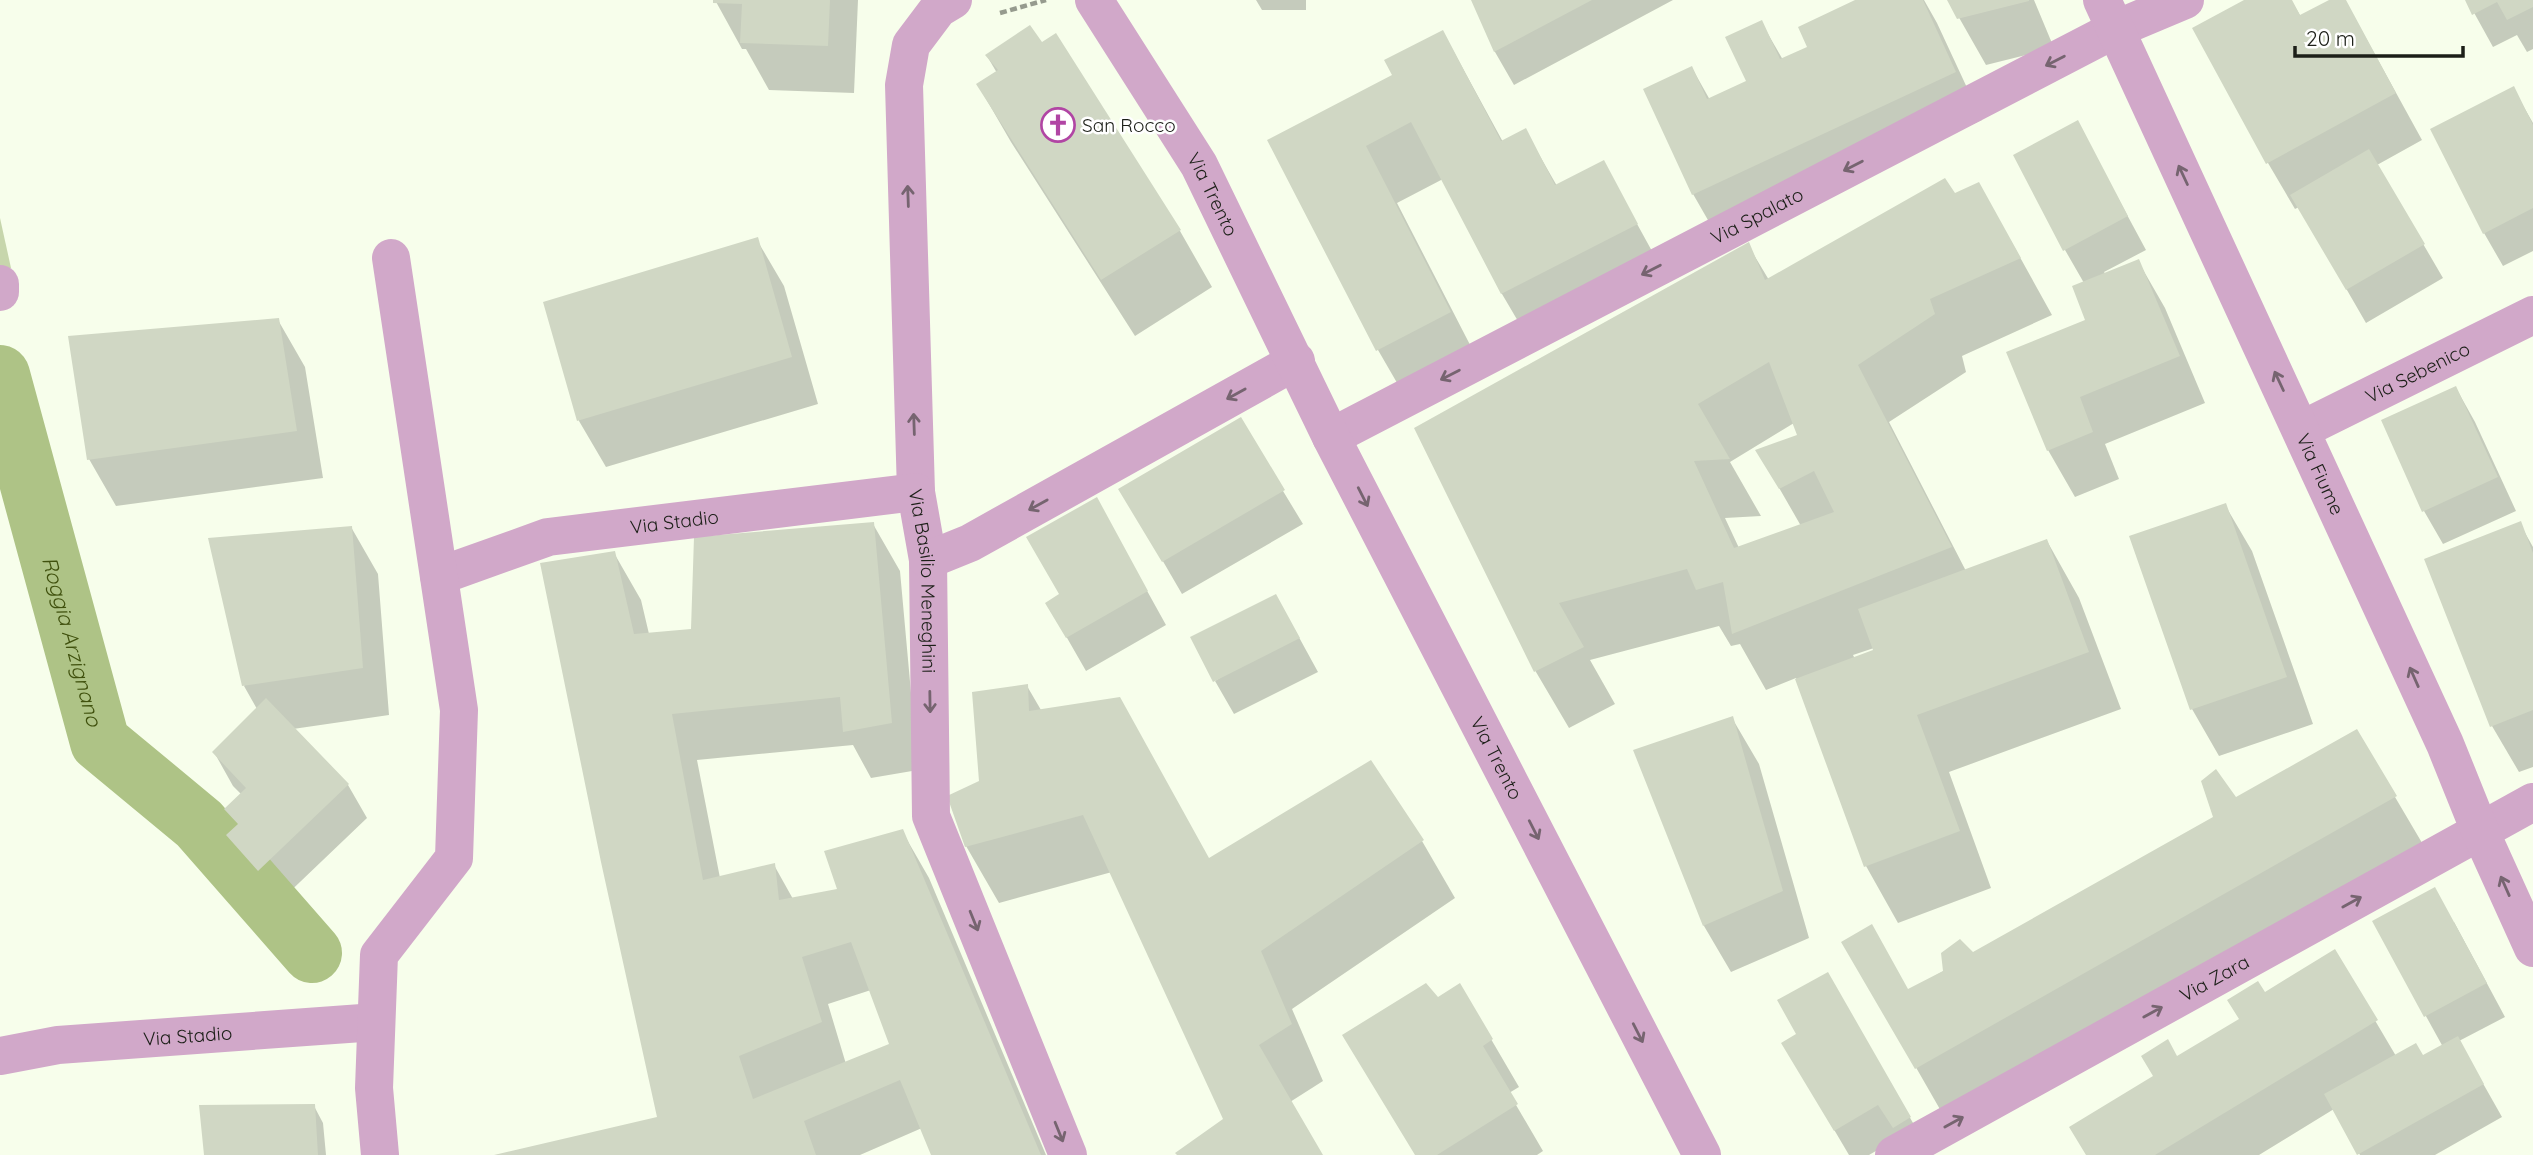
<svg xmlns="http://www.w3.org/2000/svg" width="2533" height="1155" font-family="Quicksand,sans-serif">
<rect width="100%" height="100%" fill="#f7feeb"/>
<path fill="#c7d6ac" d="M0,218L11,268L0,269Z"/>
<path fill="#0003" fill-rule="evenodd" d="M715,0H858L854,93L769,90L746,49H742Z
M1256,0H1306V10H1262Z
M1475,0H1673L1514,85L1495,52L1473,1Z
M1859,0H1924L1937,23L1982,120L1720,241L1693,194L1692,68L1710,100L1748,82L1761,22L1783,60L1809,48Z
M1949,0H2034L2054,48L1986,65Z
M2247,0H2291L2301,17L2333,0H2345L2422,140L2377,165L2443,278L2366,323L2299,207L2295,209L2268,163Z
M2467,0H2533V49L2527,52L2517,35L2493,47Z
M1443,32L1503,142L1525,130L1557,186L1603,162L1669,282L1535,350L1502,294L1443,179L1397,203L1483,370L1411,407L1378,350L1269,141L1394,76Z
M987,56L1180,231L1212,287L1135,336L1011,142L978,85L997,73Z
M2513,88L2533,123V251L2503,266L2484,233Z
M2077,122L2146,250L2104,272L2106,275L2138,261L2165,308L2205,403L2105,444L2119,479L2075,497L2048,450L2087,321L2084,283L2065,250Z
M1955,195L2011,241L2052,315L1962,356L1966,372L1889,422L1966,571L2047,541L2079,598L2121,709L1949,772L1991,888L1898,923L1866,866L1796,678L1766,690L1740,644L1731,646L1719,626L1590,660L1615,704L1569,728L1536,672L1417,429L1748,245L1769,280ZM1794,423L1799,436L1758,451L1801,526L1739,548L1725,518L1761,516L1730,462ZM1874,648L1875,651L1855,659L1853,655Z
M757,240L784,286L818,404L606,467L579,421L545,303Z
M278,320L305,367L323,478L116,506L89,459Z
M2456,388L2475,422L2516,511L2443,544L2424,511Z
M1121,489L1283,491L1303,524L1182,594Z
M2225,505L2252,551L2313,724L2219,756L2192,709L2131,537Z
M873,524L900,571L918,770L871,778L853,745L697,760L720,878L774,865L793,899L840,890L902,831L929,878L1046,1155H933L922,1128L860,1155H497L659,1118L614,553L641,600L649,634L693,630ZM871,990L891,1045L846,1064L828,1004Z
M2520,524L2533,547V767L2519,772L2492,726Z
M351,527L378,574L389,715L293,729L348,785L367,818L278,903L247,869L228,836L237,828L226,810L242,795L233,786L214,752L257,709L244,686Z
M1115,533L1166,625L1086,671L1047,603L1061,595Z
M1295,630L1318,672L1234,714L1215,681Z
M1027,686L1041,710L1209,860L1422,841L1455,898L1292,1009L1323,1081L1290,1102L1321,1155H1179L1225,1119L1112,872L999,903L966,846L981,782Z
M1732,718L1759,764L1809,938L1731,972L1704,926Z
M2395,797L2428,853L1949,1125L1844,942L1908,991L2215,818L2236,799Z
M2374,922H2454L2505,1017L2459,1041L2502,1117L2435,1155H2360L2334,1109L2259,1155H2087L2155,1077L2176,1058L2241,1020L2265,994L2334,951L2396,1056L2423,1058L2443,1047Z
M1828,974L1929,1151L1898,1138L1869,1155H1849L1803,1077L1798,1035Z
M1460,986L1519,1087L1509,1093L1543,1151L1537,1155H1415L1438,999Z
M314,1106L323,1123L326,1155H205Z"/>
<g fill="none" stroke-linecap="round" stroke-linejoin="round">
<path stroke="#aec386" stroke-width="60" id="s1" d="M0,375L100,742L199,824L312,953"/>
</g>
<path fill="#d0d7c4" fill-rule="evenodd" d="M713,0H830L828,46L740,43L742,4L713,3Z
M1471,0H1592L1494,52Z
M1855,0H1923L1956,72L1692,195L1643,89L1692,66L1707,99L1746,81L1725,37L1762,20L1780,59L1807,47L1798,27Z
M1947,0H2029V1L1957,19Z
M2244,0H2292L2300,15L2329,0H2346L2396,93L2266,164L2192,28Z
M2465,0H2533V7L2507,20L2497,2L2472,15Z
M1030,25L1042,42L1056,33L1181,230L1101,280L976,84L998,70L985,55Z
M1443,30L1501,141L1526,128L1555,185L1604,160L1638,224L1501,294L1411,122L1366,146L1451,312L1376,351L1267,140L1392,75L1384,60Z
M2514,86L2533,125V208L2483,234L2430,129Z
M2078,120L2128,216L2063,251L2013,155Z
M2369,149L2425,244L2346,290L2290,195Z
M1945,178L1955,193L1979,182L2021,258L1930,299L1935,314L1858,365L1952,547L1732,634L1723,582L1696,590L1687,569L1559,603L1584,647L1534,672L1414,428L1749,242L1765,280ZM1769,362L1797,435L1755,450L1779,489L1814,471L1834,512L1734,548L1694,461L1730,459L1698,404Z
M758,237L792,357L577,421L543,302Z
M2139,259L2180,356L2080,397L2093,432L2047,451L2006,352L2085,320L2072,286Z
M279,318L297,431L87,460L68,336Z
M2456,386L2498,477L2422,512L2381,420Z
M1241,417L1285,490L1162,562L1118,489Z
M1097,497L1148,591L1066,638L1045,603L1059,594L1026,537Z
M2226,503L2287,677L2190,710L2129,536Z
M2521,521L2533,553V710L2490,727L2424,559Z
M874,522L892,723L843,732L840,697L672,714L703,880L775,863L779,900L837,889L824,851L903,829L1041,1155H931L900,1080L804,1121L816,1155H494L657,1117L601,862L540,563L615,551L634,634L691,629L694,537ZM851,942L889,1044L753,1099L739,1056L822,1022L802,957Z
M352,526L363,668L242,686L208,538Z
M2047,539L2089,652L1917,715L1960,831L1864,867L1795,679L1873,650L1858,609Z
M1276,594L1300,638L1213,682L1190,637Z
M1028,684L1029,711L1120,697L1209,858L1371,760L1424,840L1261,951L1292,1024L1259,1045L1323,1155H1177L1175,1153L1223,1119L1083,815L965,847L947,796L979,781L972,692Z
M266,698L349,784L258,871L226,835L238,824L224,809L246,788L212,752Z
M1733,716L1783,891L1703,926L1633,750Z
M2357,729L2397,796L1915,1069L1841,942L1872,924L1908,989L1943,971L1941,953L1960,939L1973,952L2213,817L2201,781L2216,769L2236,797Z
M2435,887L2487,983L2424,1017L2372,921Z
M2335,949L2378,1020L2155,1155H2086L2069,1127L2153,1076L2141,1056L2168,1039L2177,1056L2239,1019L2227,1000L2258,981L2265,992Z
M1828,972L1911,1117L1893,1128L1878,1105L1834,1131L1781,1043L1796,1034L1777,1000Z
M1426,983L1438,997L1460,983L1493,1039L1483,1046L1518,1104L1437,1155H1415L1342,1035Z
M2458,1036L2484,1084L2357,1155L2324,1094L2416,1043L2423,1055Z
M315,1104L318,1155H204L199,1105Z"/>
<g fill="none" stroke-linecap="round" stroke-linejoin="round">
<path stroke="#969b8e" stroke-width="4.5" stroke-dasharray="7 3.5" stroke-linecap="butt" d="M1000,13L1046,0"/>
<g stroke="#d1a8c9" stroke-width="38">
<path id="s2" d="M953,0L938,9L911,45L904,85L916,492L928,560L931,816L1068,1155"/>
<path d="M0,284V292"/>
<path id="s3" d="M2301,430L2533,315"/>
<path id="s4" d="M1331,437L2116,29L2185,0"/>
<path d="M928,560L970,543L1296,361"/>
<path id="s5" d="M439,576L548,537L916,492"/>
<path id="s6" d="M0,1056L58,1045L376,1022"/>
<path d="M380,1155L374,1088L379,955L454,858L459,710L391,258"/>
<path id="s7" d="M1894,1155L2533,802"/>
</g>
<g stroke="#d1a8c9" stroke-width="38">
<path id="s8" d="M1094,0L1199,165L1331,437L1702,1155"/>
<path id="s9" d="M2102,0L2445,744L2480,831L2533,948"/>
</g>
</g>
<defs><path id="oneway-shaft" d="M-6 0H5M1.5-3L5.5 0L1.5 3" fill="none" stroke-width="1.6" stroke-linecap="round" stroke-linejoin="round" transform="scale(1.75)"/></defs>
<g stroke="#766470">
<use href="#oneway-shaft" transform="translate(2055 61) rotate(153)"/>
<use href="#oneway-shaft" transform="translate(1853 166) rotate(153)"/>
<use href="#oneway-shaft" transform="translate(2183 175) rotate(-115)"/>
<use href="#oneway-shaft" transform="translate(908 196) rotate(-92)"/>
<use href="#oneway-shaft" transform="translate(1651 270) rotate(153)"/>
<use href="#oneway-shaft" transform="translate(1450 375) rotate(153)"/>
<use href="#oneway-shaft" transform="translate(2279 381) rotate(-115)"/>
<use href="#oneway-shaft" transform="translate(1236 394) rotate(151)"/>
<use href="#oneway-shaft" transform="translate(914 424) rotate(-92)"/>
<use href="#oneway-shaft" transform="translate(1363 497) rotate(63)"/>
<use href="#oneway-shaft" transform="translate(1038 505) rotate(151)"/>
<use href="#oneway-shaft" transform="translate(2414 677) rotate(-114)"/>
<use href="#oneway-shaft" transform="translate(930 702) rotate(89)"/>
<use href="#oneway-shaft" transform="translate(1534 830) rotate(63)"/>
<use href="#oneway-shaft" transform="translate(2505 886) rotate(-114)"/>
<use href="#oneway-shaft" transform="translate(2352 902) rotate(-29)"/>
<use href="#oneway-shaft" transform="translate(974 921) rotate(68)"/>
<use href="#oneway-shaft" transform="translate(2153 1012) rotate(-29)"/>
<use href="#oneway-shaft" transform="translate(1638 1033) rotate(63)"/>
<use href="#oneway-shaft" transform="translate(1954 1122) rotate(-29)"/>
<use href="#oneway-shaft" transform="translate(1059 1132) rotate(68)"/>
</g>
<defs>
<g id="church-ring" transform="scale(1.75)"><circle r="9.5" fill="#fff" stroke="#b145a4" stroke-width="1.5"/><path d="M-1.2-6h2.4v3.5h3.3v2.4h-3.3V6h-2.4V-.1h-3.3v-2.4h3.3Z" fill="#b145a4"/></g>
</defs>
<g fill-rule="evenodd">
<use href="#church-ring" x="1058" y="125"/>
</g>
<g text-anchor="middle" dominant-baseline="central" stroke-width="5" stroke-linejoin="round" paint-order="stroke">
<g font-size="19" fill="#1c1f18" stroke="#fff" text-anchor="start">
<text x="1082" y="125">San Rocco</text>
</g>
<g font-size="19" fill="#1c1f18" stroke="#fff">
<text stroke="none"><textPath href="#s8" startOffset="228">Via Trento</textPath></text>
<text stroke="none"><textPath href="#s4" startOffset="480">Via Spalato</textPath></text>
<text stroke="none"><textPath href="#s3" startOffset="130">Via Sebenico</textPath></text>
<text stroke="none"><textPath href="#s9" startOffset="522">Via Fiume</textPath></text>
<text stroke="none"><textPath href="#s5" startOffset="243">Via Stadio</textPath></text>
<text stroke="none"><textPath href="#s2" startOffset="600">Via Basilio Meneghini</textPath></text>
<text stroke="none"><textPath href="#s8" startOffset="859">Via Trento</textPath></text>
<text stroke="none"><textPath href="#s7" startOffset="366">Via Zara</textPath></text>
<text stroke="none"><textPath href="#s6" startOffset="189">Via Stadio</textPath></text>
</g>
<g font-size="21" font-style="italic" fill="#40510e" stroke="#fff">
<text stroke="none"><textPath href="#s1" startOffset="276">Roggia Arzignano</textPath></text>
</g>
</g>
<path d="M2295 46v10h168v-10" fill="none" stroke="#1c1f18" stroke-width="3.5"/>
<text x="2306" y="46" font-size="21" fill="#1c1f18" stroke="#ffffff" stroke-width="5" paint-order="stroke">20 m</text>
</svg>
